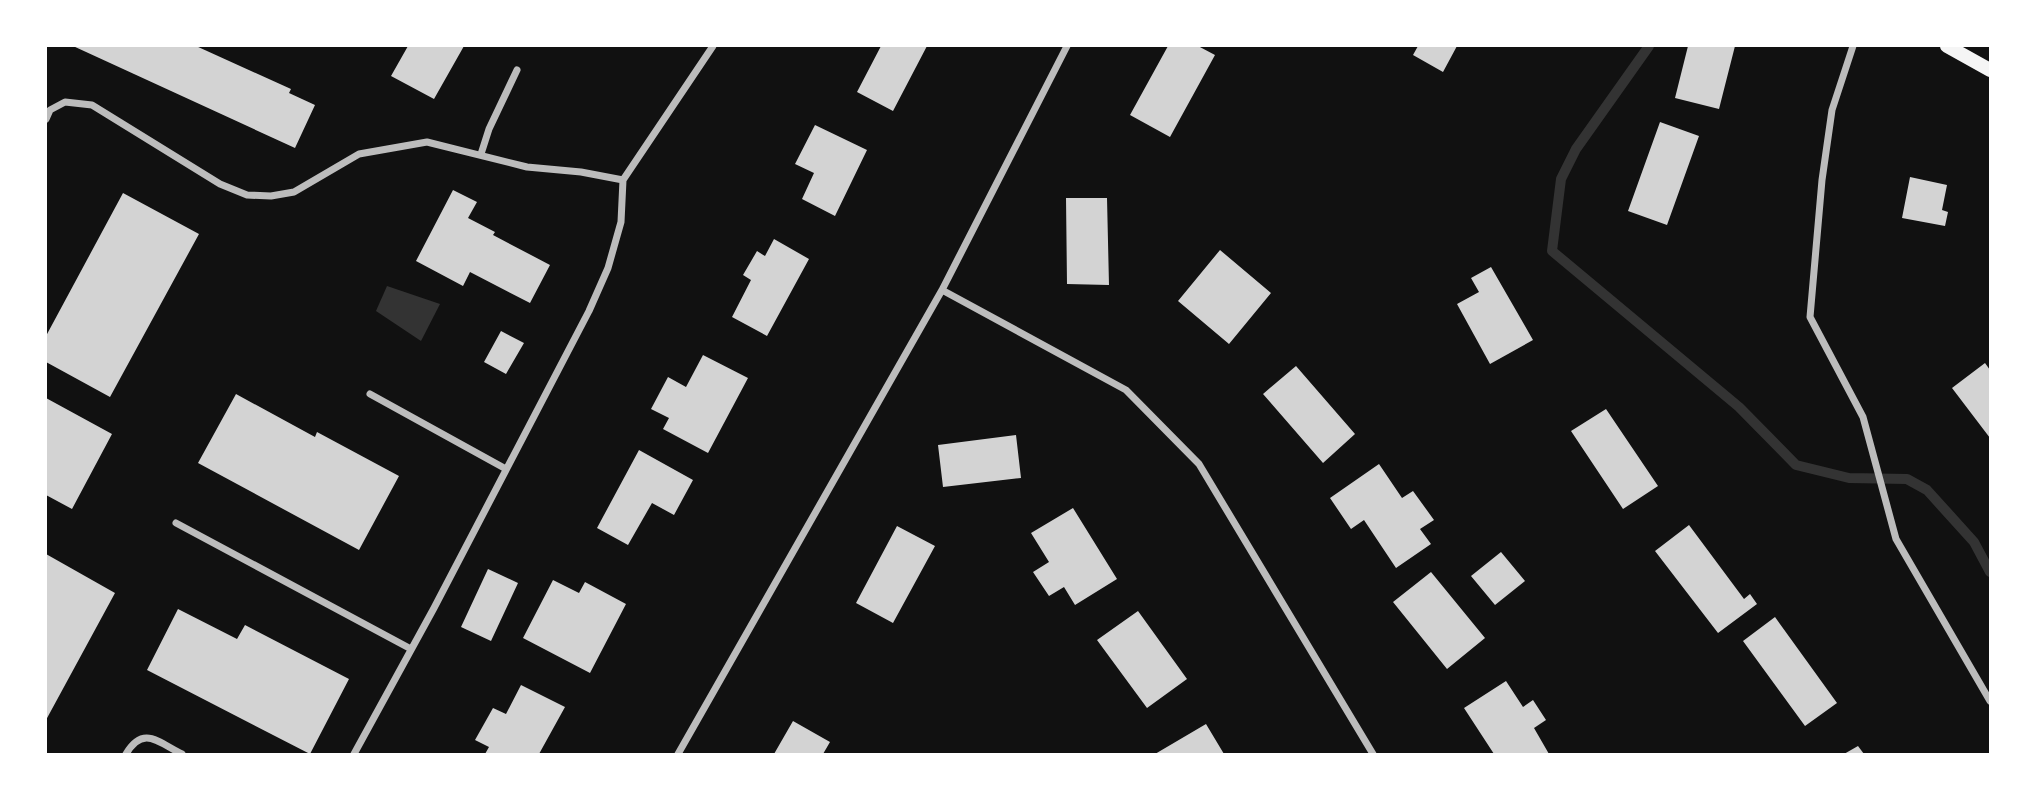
<svg xmlns="http://www.w3.org/2000/svg" width="2036" height="800" font-family="'DejaVu Sans',sans-serif">
<rect width="100%" height="100%" fill="#111"/>
<path fill="#333" d="M387,286L440,304L421,341L376,311Z"/>
<g fill="none" stroke-linecap="round" stroke-linejoin="round">
<path stroke="#333" stroke-width="10" d="M1649,46L1576,149L1561,179L1552,251L1739,407L1796,465L1849,478L1907,479L1927,490L1974,542L1990,572"/>
</g>
<path fill="#d3d3d3" d="M73,46H196L291,89L289,93L315,105L295,148Z
M408,46H464L434,99L391,76Z
M881,46H927L893,111L857,92Z
M1168,46H1198L1215,55L1170,137L1130,115Z
M1418,46H1457L1443,72L1413,55Z
M1688,46H1735L1719,109L1675,98Z
M1660,122L1699,136L1667,225L1628,211Z
M815,125L867,150L835,216L802,199L814,173L795,164Z
M1910,177L1947,185L1942,210L1948,212L1945,226L1902,218Z
M453,190L477,202L468,218L495,232L493,235L550,265L530,303L470,272L463,286L416,261Z
M123,193L199,234L110,397L46,362V336Z
M1066,198H1107L1109,285L1067,284Z
M774,239L809,259L767,336L732,317L751,280L743,275L757,251L765,256Z
M1220,250L1271,293L1229,344L1178,301Z
M1491,267L1533,340L1490,364L1457,304L1479,292L1471,278Z
M501,331L524,343L506,374L484,362Z
M703,355L748,378L708,453L663,429L669,418L651,409L668,377L686,387Z
M1985,363L1990,370V438L1952,388Z
M1296,366L1355,434L1323,463L1263,394Z
M236,394L315,437L317,432L399,476L359,550L198,463Z
M46,398L112,434L72,509L46,495Z
M1606,409L1658,486L1623,509L1571,431Z
M1016,435L1021,478L943,487L938,445Z
M639,450L693,480L674,515L652,503L628,545L597,528Z
M1379,464L1402,498L1413,491L1434,520L1420,529L1431,544L1396,568L1364,520L1351,529L1330,498Z
M1073,508L1117,579L1075,605L1064,587L1049,596L1033,572L1049,562L1031,533Z
M1689,525L1744,599L1750,594L1757,604L1718,633L1655,551Z
M897,526L935,546L893,623L856,603Z
M1501,552L1525,581L1495,605L1471,576Z
M46,554L115,593L46,720Z
M488,569L518,583L491,641L461,627Z
M1431,572L1485,638L1447,669L1393,602Z
M553,580L579,593L585,582L626,604L590,673L523,638Z
M178,609L237,639L245,625L349,679L310,754L147,670Z
M1138,611L1187,679L1147,708L1097,640Z
M1775,617L1837,703L1805,726L1743,641Z
M1506,681L1523,707L1533,700L1546,720L1534,728L1549,754H1494L1464,708Z
M521,685L565,707L539,754H485L489,747L475,740L493,708L506,714Z
M793,721L830,742L823,754H774Z
M1206,724L1224,754H1155Z
M1858,746L1864,754H1844Z"/>
<g fill="none" stroke-linecap="round" stroke-linejoin="round">
<path stroke="#bcbcbc" stroke-width="7" d="M1853,46L1832,110L1822,180L1810,317L1863,417L1896,539L1990,701
M46,119L50,110L65,102L92,105L220,184L247,195L271,196L294,192L359,154L427,142L527,167L581,172L623,180
M481,154L489,129L517,70
M623,180L713,46
M942,290L1126,390L1199,464L1373,754
M370,394L506,469
M176,523L411,649
M126,754C143,725 158,742 182,754
M354,754L434,608L589,311L608,268L621,222L623,180
M678,754L942,290L1067,46"/>
<path stroke="#f5f5f5" stroke-width="14" d="M1947,46L1990,70"/>
</g>
<rect width="2036" height="800" fill="none" stroke="#ffffff" stroke-width="94"/>
</svg>
